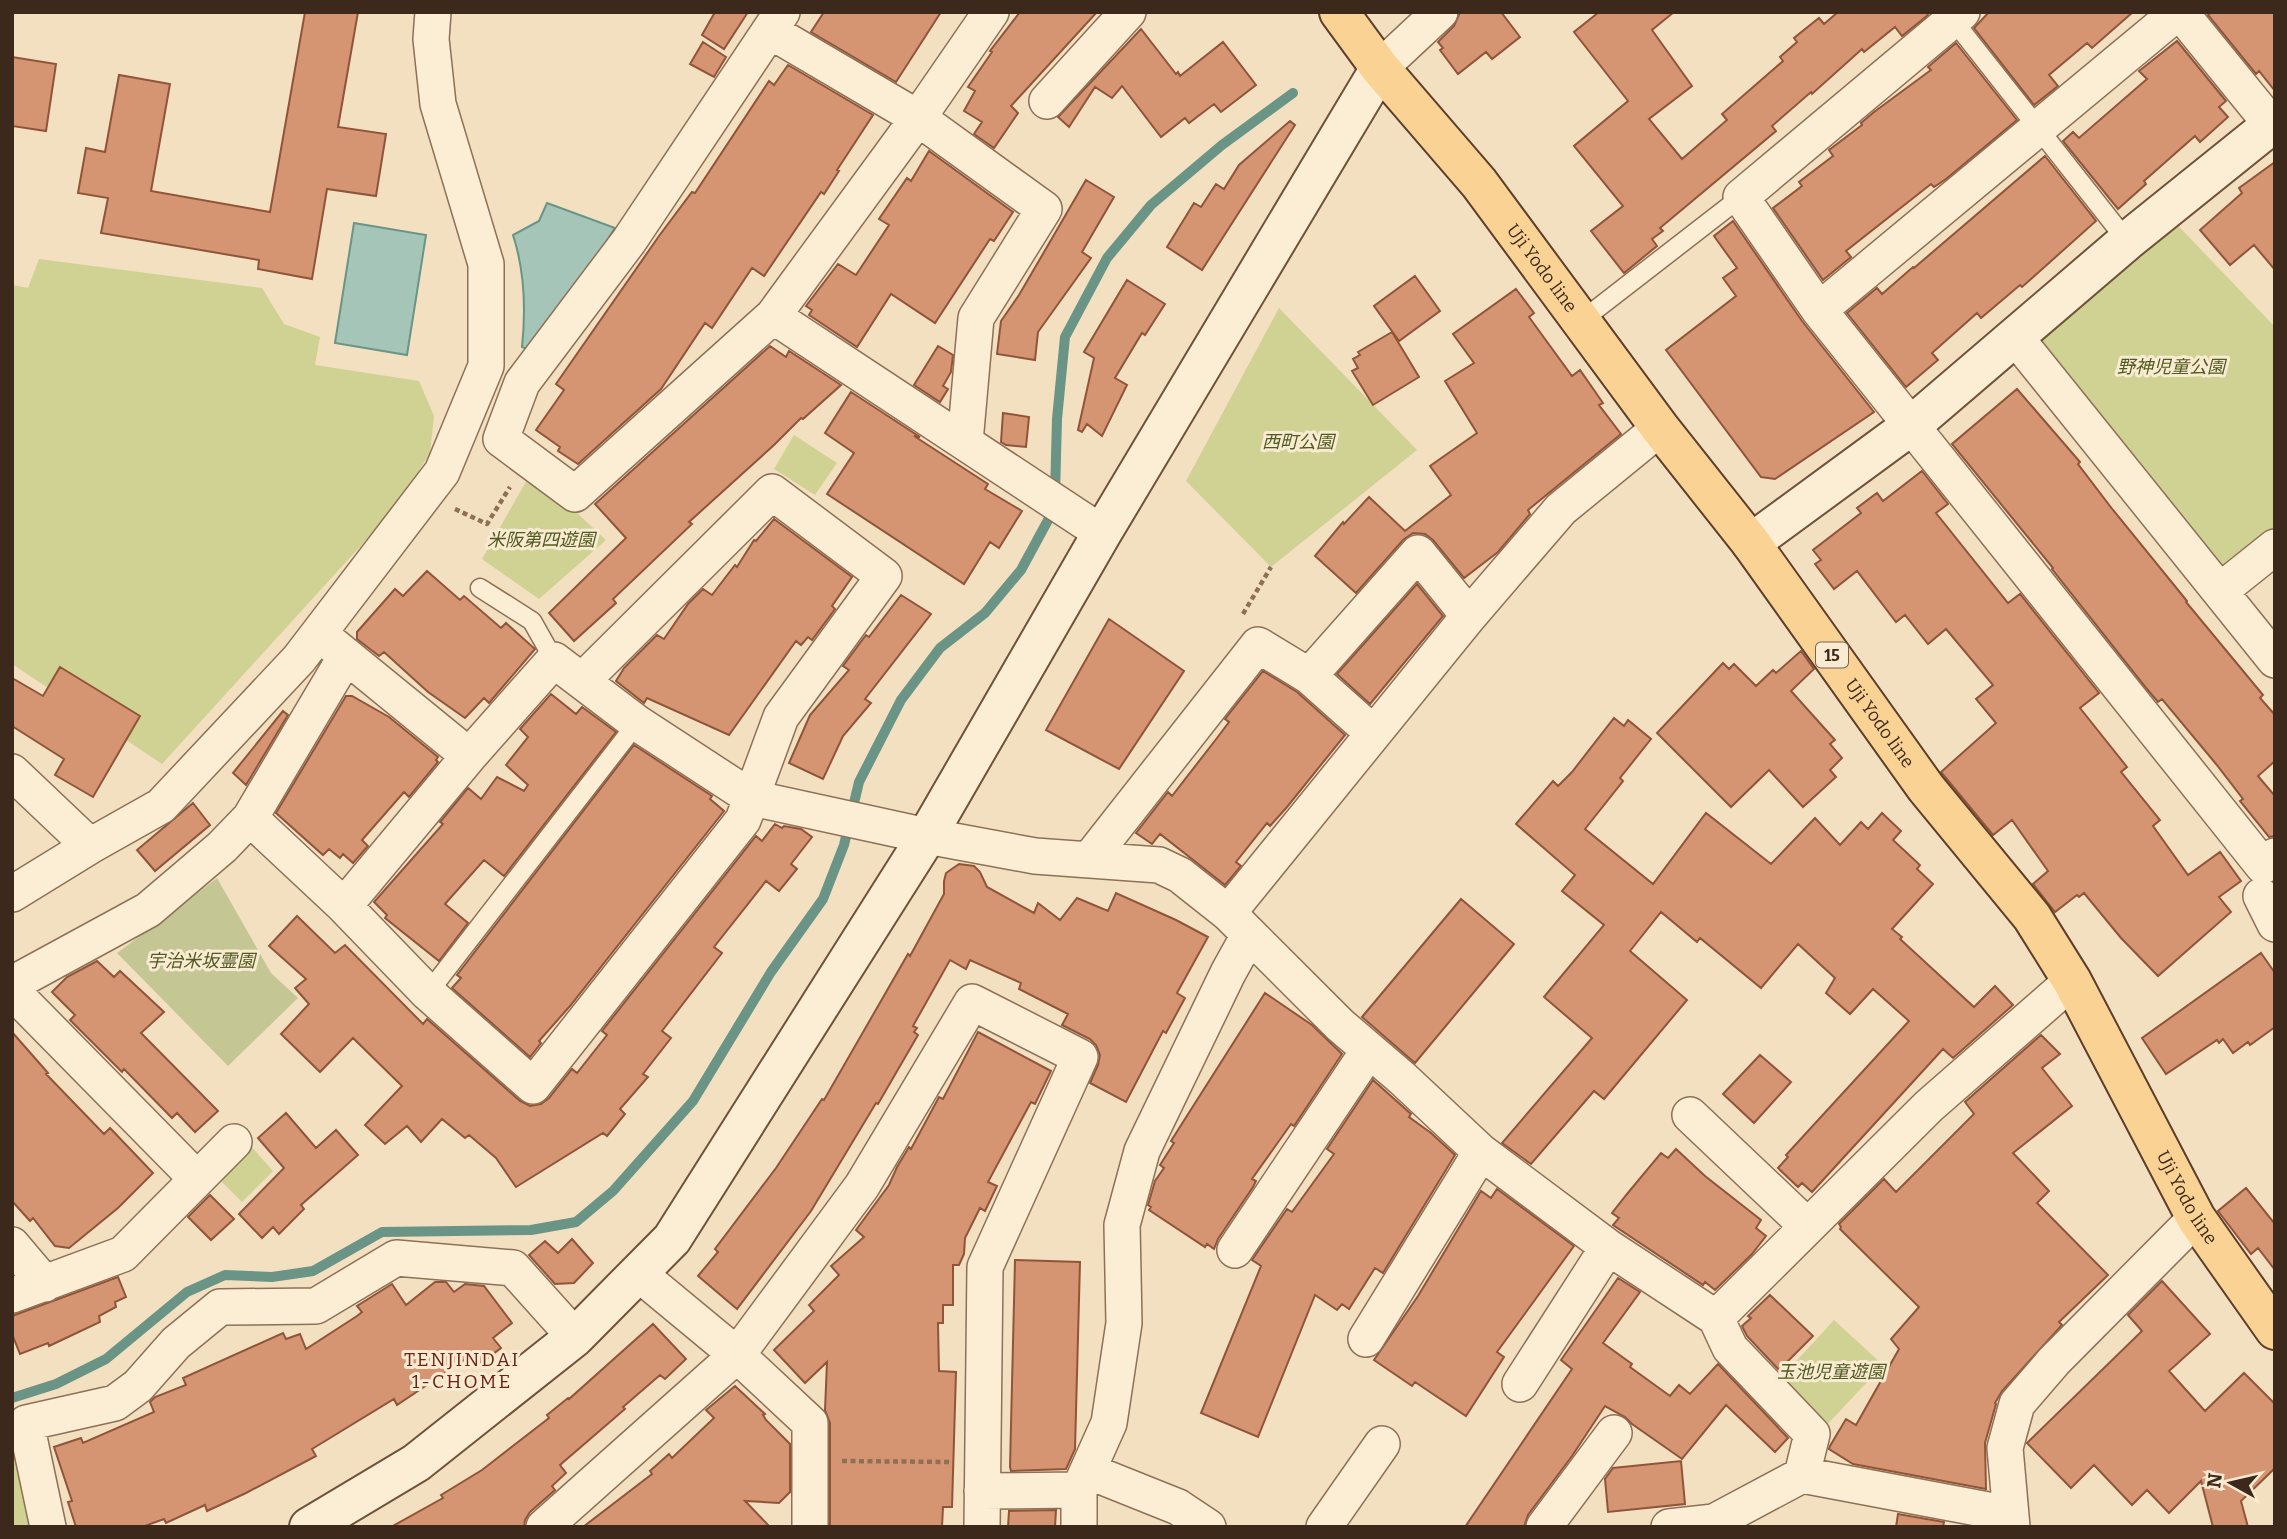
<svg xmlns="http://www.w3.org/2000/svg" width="2287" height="1539" font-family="Bitter,'Noto Sans JP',serif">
<rect width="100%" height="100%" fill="#f3e0c1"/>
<path fill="#cfd293" d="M2165,212L2275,327V547L2220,591L2016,338Z
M39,259L262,288L284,324L320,337L315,365L419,381L434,416L430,453L397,506L162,764L12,664V285L28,288Z
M1279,308L1417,450L1271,567L1186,481Z
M794,435L837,463L815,495L774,469Z
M532,471L606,540L539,599L482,559Z
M248,1143L273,1171L242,1202L215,1175Z
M1834,1320L1883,1365L1825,1427L1779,1380Z
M12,1444L32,1527H12Z"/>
<path fill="#c4c693" d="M217,878L271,973L298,998L228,1066L117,953Z"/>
<path fill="#a4c5b8" stroke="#699486" stroke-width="2" d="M547,203L615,228L535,353L522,347C526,309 525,272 513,235L539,221Z
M354,223L426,235L407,355L335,343Z"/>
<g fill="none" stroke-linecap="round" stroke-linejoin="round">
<path stroke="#699486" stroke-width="10" d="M1055,494L1057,419L1065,337L1107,258L1151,205L1222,145L1293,93
M12,1398L56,1384L106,1359L187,1292L225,1275L272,1277L313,1271L382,1232L531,1230L576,1222L613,1191L693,1101L771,972L823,899L844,845L859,782L901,700L940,648L985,613L1021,570L1054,509"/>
</g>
<path fill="#d59472" stroke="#905539" stroke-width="2" d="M305,12H358L338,127L386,134L376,196L327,189L312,279L258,269L259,260L101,233L108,198L78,193L86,148L105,152L119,75L170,84L151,191L270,212Z
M715,12H748L724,49L702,35Z
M824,12H941L896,82L811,32Z
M1020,12H1097L1011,106L1018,113L994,148L974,134L982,122L964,111L975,91L968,87L992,52L990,51Z
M1460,12H1501L1520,37L1492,59L1486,52L1458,74L1440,50L1443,48L1438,42L1454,26Z
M1599,12H1674L1652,30L1692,86L1649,119L1682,159L1727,120L1722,114L1783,61L1780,57L1797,42L1794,38L1819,18L1824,24L1838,12H1926L1928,15L1902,36L1895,27L1864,52L1862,49L1812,94L1811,92L1772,126L1776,131L1660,228L1663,231L1652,239L1657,246L1624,273L1591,231L1623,206L1574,146L1628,101L1574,32Z
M1989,12H2133L2092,48L2087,43L2049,75L2058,86L2034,105L1974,28Z
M2211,12H2275V91L2259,71L2256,74L2208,15Z
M1141,29L1176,74L1178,72L1180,76L1223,42L1256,85L1221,112L1214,104L1189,123L1185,118L1161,137L1122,86L1112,98L1095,87L1069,127L1058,117Z
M2177,41L2226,101L2219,107L2228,117L2200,142L2195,136L2144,181L2146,184L2118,209L2063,141L2073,132L2079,138L2147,79L2139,71Z
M703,42L726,57L714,77L690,64Z
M1956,43L2017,120L1946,179L1934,187L1931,184L1846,251L1851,257L1823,280L1773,208L1802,186L1799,182L1833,156L1829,150L1862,125L1861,123L1874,112L1931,70L1928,67Z
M12,57L56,64L46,131L12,126Z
M788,65L873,115L837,170L839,171L824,194L821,192L764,276L752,268L712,328L705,323L661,389L578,464L558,451L560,447L536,430L564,390L556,384L659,236L692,192L695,193L769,81L774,85Z
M1290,121L1295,125L1202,270L1167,247L1194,203L1201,207L1216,184L1224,189L1239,165Z
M929,151L1013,212L994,241L990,239L935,323L891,294L857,347L809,315L812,310L806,306L838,264L856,275L889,225L879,219L907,178L911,181Z
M2045,156L2096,221L2022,287L2020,285L1981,318L1977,313L1932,353L1938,360L1906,387L1847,313L1877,288L1882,294L1913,267L1914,268Z
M2275,162V270L2254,245L2230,265L2200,230L2242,193L2239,188Z
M1086,180L1114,197L1082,252L1091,258L1038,332L1035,360L997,354L1001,321L1019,295Z
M1733,221L1802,321L1874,412L1775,479L1761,477L1666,350L1736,296L1723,278L1737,268L1714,236Z
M1415,276L1440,311L1399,341L1374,306Z
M1127,280L1165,304L1145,335L1142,333L1115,378L1127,385L1102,436L1087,424L1082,432L1078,430L1094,358L1084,352Z
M1516,289L1534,313L1529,317L1572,376L1580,370L1603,403L1599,405L1621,434L1528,510L1530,514L1498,552L1464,578L1433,540L1425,534L1413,533L1403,540L1356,593L1315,556L1343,522L1344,524L1369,497L1405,531L1451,495L1430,466L1477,433L1445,381L1474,363L1453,334Z
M1392,332L1419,377L1373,405L1352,371L1358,368L1353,359L1360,355L1358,352Z
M770,346L786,357L789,351L841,385L803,419L801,418L774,445L689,522L692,524L613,599L616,603L574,641L549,613L626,538L595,504Z
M938,346L953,355L951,372L943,386L948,389L940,402L914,385Z
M2017,389L2080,462L2078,464L2113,510L2187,601L2186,602L2263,695L2260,698L2275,715V761L2258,776L2275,796V836L2269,837L2240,801L2243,799L2216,764L2162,699L2158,702L2147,689L2052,569L2053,568L1952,444Z
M851,392L920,437L914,436L988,484L985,489L1022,511L999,548L990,542L964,584L827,494L854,453L825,433Z
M1003,413L1029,417L1026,447L1006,445L1001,442Z
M1922,471L1948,504L1936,513L2008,603L2020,594L2099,693L2080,708L2127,767L2121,772L2160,820L2153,826L2188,875L2220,852L2241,881L2219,897L2231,912L2158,976L2121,938L2084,893L2079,897L2077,895L2055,912L2033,884L2048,871L2012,820L1993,835L1941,772L1996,723L1976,699L1993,685L1946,629L1928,644L1905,615L1896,622L1857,571L1834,589L1815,564L1821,560L1813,550L1861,513L1857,508L1877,493L1883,501Z
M774,519L852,577L832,606L835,609L812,640L808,637L801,645L796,641L729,735L647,698L644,703L616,681L624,668L657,635L664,639L688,604L703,589L712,595L735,565L737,567L754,540L756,541Z
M427,571L460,600L464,596L501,628L506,623L535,649L489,703L484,698L465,718L428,692L384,652L379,656L357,639V632L395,589L403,596Z
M1417,584L1443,616L1370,704L1337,674Z
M901,595L931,614L865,699L871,703L843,736L823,779L789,763L810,715L849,670L843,666L866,635L869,637Z
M1109,619L1184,671L1119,769L1046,730Z
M1801,651L1814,669L1791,691L1835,740L1830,744L1842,758L1830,770L1836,777L1803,807L1769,770L1731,807L1657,733L1723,663L1729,669L1734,664L1756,686L1773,670L1776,673Z
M60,667L140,716L93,797L55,775L64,759L12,726V678L43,696Z
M1263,671L1297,692L1345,735L1287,807L1270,826L1267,823L1236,862L1241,866L1225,885L1160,834L1152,844L1136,833L1168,792L1172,796L1217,738L1229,722L1225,719Z
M551,694L576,714L582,707L616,732L504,876L484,860L445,904L468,923L439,961L385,918L387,915L374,902L443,824L440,822L468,788L481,799L497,777L524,791L528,785L506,765L528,737L520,729Z
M346,696H352L389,717L438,757L436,760L438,762L409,797L404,792L362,840L368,846L353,863L343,854L340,858L329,849L323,855L276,813Z
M283,711L288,715L246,785L233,773Z
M1614,718L1624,726L1628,720L1651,739L1620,778L1623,781L1585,829L1653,884L1706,813L1771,864L1815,818L1840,845L1861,822L1868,829L1882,813L1901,831L1893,840L1920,865L1917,869L1933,884L1892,929L1902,937L1900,939L1974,1007L1995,986L2013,1005L1953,1058L1943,1049L1812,1192L1802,1183L1798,1187L1778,1168L1788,1157L1786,1155L1909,1021L1873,989L1850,1014L1826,993L1835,978L1798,944L1761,988L1700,938L1697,942L1661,912L1630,951L1687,1000L1604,1099L1594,1091L1531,1164L1502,1143L1592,1038L1544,997L1604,925L1562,891L1575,875L1516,824L1553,781L1558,786L1572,772Z
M634,745L712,796L710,799L724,811L570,1006L539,1041L541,1043L530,1057L452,988L461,978L457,975Z
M193,803L210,825L155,871L137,850Z
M775,824L782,828L784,826L801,829L812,837L791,864L797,869L779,891L766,881L714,947L722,953L662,1031L671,1038L643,1074L648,1077L620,1109L625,1114L607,1136L603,1133L516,1187L496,1158L469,1135L465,1138L442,1119L421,1142L407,1126L385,1144L365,1125L402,1086L353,1038L320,1072L281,1034L309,1004L295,988L306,979L269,946L297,916L335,953L345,945L423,1024L427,1019L520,1101L530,1106L541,1104L549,1098L572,1069L577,1073L607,1035L602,1031L756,836L762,841Z
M959,864L974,866L980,872L987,887L1034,913L1038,903L1060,920L1077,898L1108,911L1116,893L1176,920L1208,937L1177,993L1185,998L1166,1033L1163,1031L1126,1102L1090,1083L1098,1065L1100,1055L1096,1045L1090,1039L1062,1025L1068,1014L1019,989L1021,983L970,960L966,969L950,960L913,1026L917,1028L914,1032L918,1035L878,1104L876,1103L811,1211L737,1309L698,1276L718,1252L715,1249L776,1168L822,1099L824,1100L908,954L910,956L944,894V881L946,873Z
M1461,899L1514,944L1415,1063L1362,1017Z
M2261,953L2275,973V1027L2250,1045L2248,1042L2233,1053L2223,1039L2219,1043L2217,1040L2166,1074L2142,1038Z
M97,961L114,977L120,971L164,1012L141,1033L218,1111L195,1132L177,1113L172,1118L124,1069L122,1072L70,1020L75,1015L52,992L67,977Z
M1265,993L1312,1025L1342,1054L1294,1126L1291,1124L1252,1179L1256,1181L1253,1187L1218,1239L1214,1249L1207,1244L1205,1247L1149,1210L1151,1207L1148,1205L1155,1181L1164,1168L1160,1165L1174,1143L1171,1141Z
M12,1032L48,1073L46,1074L104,1134L110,1128L153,1173L118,1208L69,1248L55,1246L33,1218L30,1221L12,1201Z
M978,1032L1051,1071L1035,1104L1031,1102L988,1182L997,1186L985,1211L980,1208L965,1238L964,1254L959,1265H953V1305H943V1323H938L939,1371L956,1372L952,1507H943L942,1527H830V1423L825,1410L827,1362L805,1383L774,1350L814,1311L809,1305L839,1275L831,1266L864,1237L856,1230L889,1185L897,1167L909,1147L911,1149L939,1097L943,1099Z
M2041,1035L2060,1054L2042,1068L2072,1106L2013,1153L2049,1191L2037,1203L2108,1275L2059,1322L2062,1325L2002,1391L1995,1403L1996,1404L1985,1443L1986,1489L1853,1464L1829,1449L1830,1446L1846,1419L1856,1425L1899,1349L1891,1339L1919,1307L1840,1229L1841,1227L1839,1224L1884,1179L1896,1192L1974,1114L1965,1102Z
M1760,1055L1791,1082L1754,1123L1723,1094Z
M1373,1080L1411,1114L1409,1117L1431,1133L1455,1155L1383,1273L1375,1268L1349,1309L1342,1304L1337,1310L1315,1295L1258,1437L1201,1413L1261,1266L1252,1260L1287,1209L1292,1212L1334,1154L1327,1149Z
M286,1113L316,1148L336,1130L358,1155L301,1205L304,1209L279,1234L273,1227L262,1238L239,1214L284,1168L258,1138Z
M1676,1149L1705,1176L1761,1220L1756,1228L1766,1236L1752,1254L1715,1290L1705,1282L1703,1285L1613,1225L1619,1218L1612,1213L1627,1194L1661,1153L1668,1158Z
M2246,1188L2275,1224V1270L2258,1248L2251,1254L2218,1211Z
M1497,1189L1574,1246L1497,1352L1504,1357L1466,1416L1415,1382L1412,1386L1374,1360L1418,1296L1481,1191L1491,1198Z
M210,1195L234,1219L211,1240L188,1217Z
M572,1239L593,1263L574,1283L555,1284L529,1255L545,1241L558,1253Z
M1015,1260L1080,1262L1075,1449L1066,1469L1011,1471L1010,1467Z
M118,1277L126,1297L115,1302L116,1307L99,1316L100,1322L49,1346L48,1343L20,1354L12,1334V1316Z
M1618,1278L1640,1292L1603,1343L1632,1364L1630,1367L1670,1396L1679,1385L1690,1394L1718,1364L1788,1438L1775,1452L1726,1405L1682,1459L1632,1424L1625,1417L1605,1406L1572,1456L1528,1515L1524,1527H1465L1572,1369L1561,1360Z
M2162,1281L2210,1334L2169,1371L2205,1411L2244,1373L2275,1404V1468L2241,1501L2248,1527H2213L2201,1481L2169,1513L2147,1490L2132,1505L2094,1465L2071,1488L2027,1443L2142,1331L2128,1315Z
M435,1282H446L454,1292L465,1284L484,1286L512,1323L493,1338L501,1348L477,1366L470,1356L397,1405L394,1399L312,1449L316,1456L246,1493L207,1511L205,1505L166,1523L164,1519L142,1527H76L68,1502L72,1501L54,1447L81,1438L83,1443L154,1412L150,1402L155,1397L186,1385L183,1378L283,1333L286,1339L300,1334L306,1349L357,1316L362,1312L357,1306L392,1284L406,1305Z
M1770,1295L1813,1336L1779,1370L1747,1336L1742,1326L1751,1318L1748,1316Z
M653,1324L686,1359L665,1379L660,1375L623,1407L625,1409L560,1465L566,1473L552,1486L555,1490L530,1512L525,1520L524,1527H391L443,1498L441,1495L482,1470L549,1418L547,1415L568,1398L569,1399Z
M735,1386L765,1414L763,1415L766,1420L790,1444V1492L779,1503L745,1501L770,1527H583L652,1474L650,1471L669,1454L672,1458L714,1418L706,1410Z
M1681,1461L1685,1504L1608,1512L1605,1479L1613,1468Z
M1056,1510L1055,1527H1008L1009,1511Z
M1898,1514L1944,1522L1943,1527H1896Z"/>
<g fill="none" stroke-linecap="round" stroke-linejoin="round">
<g stroke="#8e7056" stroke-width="21">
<path id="lane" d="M1953,20L2127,241
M1581,321L1741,197
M480,588L532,621L554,660
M428,993L637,723"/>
</g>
<g stroke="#8e7056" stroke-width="38">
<path id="street" d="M782,12L629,241L522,383L501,439L575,494L773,316L918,118L991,12
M1962,12L1741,197L1819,310L2263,866L2275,856
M2180,12L2275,129
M770,31L918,118L1044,209L976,318L965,442
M1380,68L1440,12
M1047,101L1128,12
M1819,310L2178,12
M773,316L1102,533
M2016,338L2275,660
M2220,591L2275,547
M328,641L469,756
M346,656L250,818L344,906L428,993L533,1086L743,820L781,717L884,576L772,492L582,681
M1309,676L1418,553L1469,616
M12,772L90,846
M1089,860L1258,645L1309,676L1373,733
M12,894L90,846L161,806L299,659L442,472L486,366V264L438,104L431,39L433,12
M2261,896L2275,924
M344,906L469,756L554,660L637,723L752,798L927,836L1035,856L1159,865L1180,875L1228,913L1340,1025L1402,1078L1481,1152L1608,1247L1716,1318L1730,1348L1812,1434L1802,1475
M1228,913L1469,616L1561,509L1660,428
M12,984L148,910L222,847L250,818
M12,991L197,1179
M1690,1115L1807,1226
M12,1245L45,1284
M1235,1250L1369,1050
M638,1273L737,1355L810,1423V1527
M12,1295L123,1254L234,1142
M1716,1318L1929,1106L2072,981
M1366,1339L1481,1152
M1520,1384L1608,1247
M1088,1471L1178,1507L1208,1527
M1079,1490L1109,1423L1124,1323L1122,1225L1142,1151L1228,973L1249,935
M982,1491L1079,1490V1527
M48,1527L26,1423L115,1403L138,1386L176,1343L220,1307L316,1306L396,1258L513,1268L575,1337
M544,1527L737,1355L862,1186L972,1002L1080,1057L985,1267L982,1527
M1324,1527L1382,1444
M1544,1527L1614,1433
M1669,1527L1714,1522L1802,1475L2009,1514
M2012,1527L2005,1448L2017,1404L2054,1361L2196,1218"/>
</g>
<g stroke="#705139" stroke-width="42">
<path id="secondary" d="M1751,543L1912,425L2127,241L2275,122
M309,1527L416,1463L575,1337L672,1239L927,836L1102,533L1380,68"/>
</g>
<g stroke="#5c3e2b" stroke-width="42">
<g id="primary">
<path id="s1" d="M1339,12L1380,68L1479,183L1660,428L1751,543L1926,788L2032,917L2072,981L2196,1218L2275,1330"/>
</g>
</g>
<path stroke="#8e7056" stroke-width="4.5" stroke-dasharray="5 3.5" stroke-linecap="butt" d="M455,509L487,524L510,487
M1243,614L1271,567
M842,1461L952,1462"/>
<use href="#lane" stroke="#fceed5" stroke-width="18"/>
<use href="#street" stroke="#fceed5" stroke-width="35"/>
<use href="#secondary" stroke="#fceed5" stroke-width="38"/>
<use href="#primary" stroke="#fad394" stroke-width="38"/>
</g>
<g text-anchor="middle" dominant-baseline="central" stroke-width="6" stroke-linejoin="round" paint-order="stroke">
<rect fill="#f9ebd1" stroke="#756352" stroke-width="2" x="1816" y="642.5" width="32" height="25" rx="5"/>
<g font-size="16" font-weight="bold" fill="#3c291c">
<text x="1832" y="655">15</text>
</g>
<g font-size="18" fill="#3c291c" stroke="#f9ebd1">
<text stroke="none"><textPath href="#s1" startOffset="327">Uji Yodo line</textPath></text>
<text stroke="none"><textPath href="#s1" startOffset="894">Uji Yodo line</textPath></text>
<text stroke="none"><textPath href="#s1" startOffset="1461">Uji Yodo line</textPath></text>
</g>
<g font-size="18" font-style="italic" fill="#515b20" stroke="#f9ebd1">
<text x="2171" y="367">野神児童公園</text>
<text x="1298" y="442">西町公園</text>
<text x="541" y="540">米阪第四遊園</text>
<text x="201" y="961">宇治米坂霊園</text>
<text x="1831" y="1372">玉池児童遊園</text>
</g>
<g font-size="19" letter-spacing="2" fill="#6e2216" stroke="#f9ebd1">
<text x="462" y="1359">TENJINDAI<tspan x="462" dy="22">1-CHOME</tspan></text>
</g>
</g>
<rect width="2287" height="1539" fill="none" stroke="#3c291c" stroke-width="28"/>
<g transform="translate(2231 1483) rotate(278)" stroke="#f9ebd1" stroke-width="5" paint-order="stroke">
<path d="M0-5L12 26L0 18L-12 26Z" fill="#3c291c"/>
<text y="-10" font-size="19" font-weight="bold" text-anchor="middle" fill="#3c291c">N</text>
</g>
</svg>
